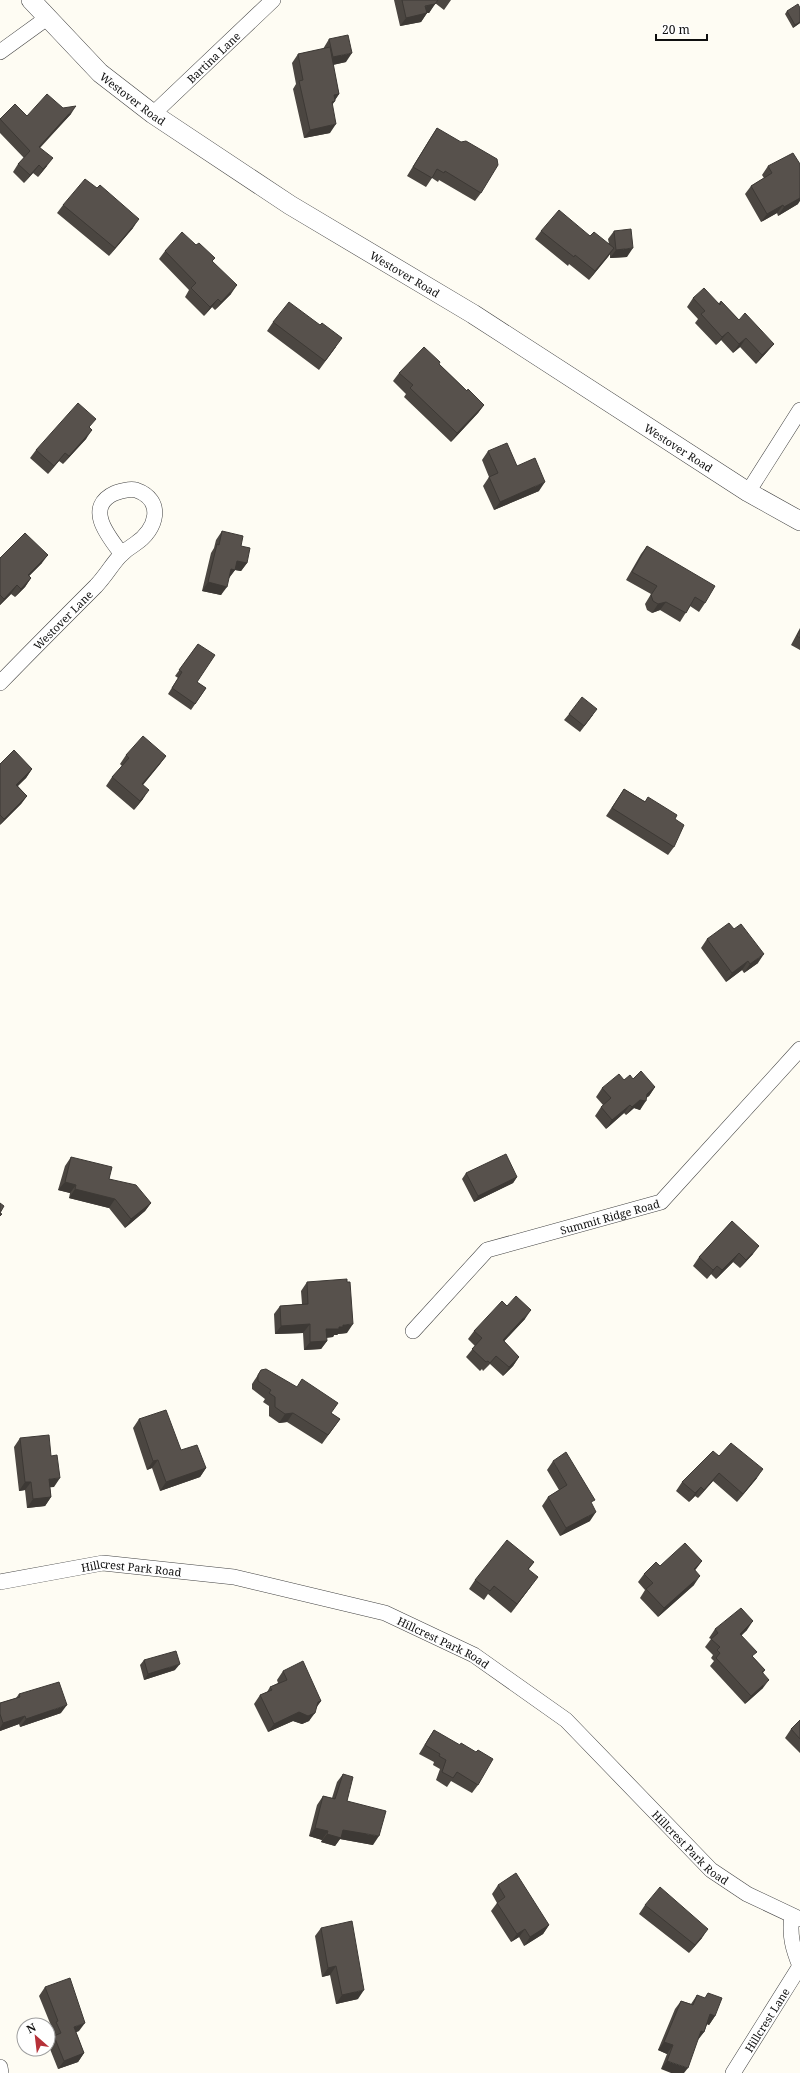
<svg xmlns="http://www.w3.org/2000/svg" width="800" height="2073" font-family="'Noto Serif',serif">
<rect width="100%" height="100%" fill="#fefcf3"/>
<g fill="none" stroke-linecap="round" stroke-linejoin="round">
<g stroke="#424242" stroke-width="16">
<g id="minor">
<path d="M0,52L47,18"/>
<path id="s1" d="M153,114L273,0"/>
<path d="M748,492L800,410"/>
<path id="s2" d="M0,683C32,650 64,618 96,586C112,569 114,557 135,544C157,530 165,500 136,490C129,488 121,491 115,493C84,507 108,536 121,553"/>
<path id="s3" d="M413,1331L487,1250L661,1202L800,1049"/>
<path id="s4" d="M0,1582L103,1563L234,1577L385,1613L474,1655L566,1720L711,1870L747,1894L800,1919"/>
<path d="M792,1916C789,1935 793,1949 800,1966"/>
<path d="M0,2067L1,2073"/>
<path id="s5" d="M733,2073L800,1966"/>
</g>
</g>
<g stroke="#424242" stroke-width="20">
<g id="tertiary">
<path id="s6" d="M31,0L100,73L153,114L290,205L473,314L748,492L800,521"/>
</g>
</g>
<use href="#minor" stroke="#fff" stroke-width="15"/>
<use href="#tertiary" stroke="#fff" stroke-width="19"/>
</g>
<path fill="#4b4641" d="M394,0H451L444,10L435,3L429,13H427L421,22L400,26Z
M800,8V23L793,28L785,14L787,11Z
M329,39L346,62L333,65L339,94L332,105L330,133L304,138L293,89L296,84L292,63L298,54L323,49Z
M71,114L40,148L47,166L38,177L33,173L24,183L13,172L18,164L24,158L0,133V119L27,116Z
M437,128L481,193L475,201L439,180L438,182L432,178L426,187L407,176L431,137Z
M768,166L798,204L778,216L777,213L761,222L745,194L751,186L764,178L762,175Z
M63,205L133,228L109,256L57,213Z
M541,231L590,236L609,244L608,239L614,231L627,257L610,258V254L589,280L569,264L568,266L535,239Z
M196,245L215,258L212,261L231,294L215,310L212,307L204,316L185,297L189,290L159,259L165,251Z
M693,298L719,303L721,301L739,320L774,344L767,352L756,364L740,347L733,353L721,340L716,345L695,323L698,319L687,307Z
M273,322L320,325L336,347L319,370L267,331Z
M439,364L467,391L484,405L478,413L451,442L404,397L406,394L393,381L399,373Z
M90,428L86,439L63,464L59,461L48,474L30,458L36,450Z
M488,451L517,466L539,491L494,510L483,486L489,477L482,460Z
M222,531L241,546L247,563L241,571L235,570L229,578L221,595L202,591L211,553L214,548L216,540Z
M647,546L705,603L699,612L690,606L680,622L660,610L652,613L647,610L645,604L651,594L626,580L641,554Z
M0,558L42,563L29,576L31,578L25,587L15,597L11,594L0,605Z
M800,628V650L791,645Z
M198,644L197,682L206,688L191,710L168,694L178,678L175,676Z
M569,714L593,715L580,732L564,720Z
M126,755L166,756L160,764L143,785V799L134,810L106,786L112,777L122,766L120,764Z
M0,764L32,769L26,778L18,786L27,796L21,804L0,825Z
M624,789L675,819L674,847L668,855L606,816Z
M734,929L758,963L744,973L742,970L726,982L701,948L707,939Z
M633,1079L655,1087L649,1096L646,1098L640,1110L634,1108L626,1115L624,1113L606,1129L595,1116L601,1107L603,1105L596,1097L602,1088L624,1080Z
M71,1157L109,1179L151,1203L145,1211L125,1228L109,1208L69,1198L70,1193L58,1190L65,1166Z
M466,1173L517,1177L513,1183L474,1202L462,1179Z
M732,1221L753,1254L740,1268L733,1262L716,1279L711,1274L707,1279L693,1266L699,1257Z
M307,1282L347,1333L338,1334L337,1335H334L333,1337L326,1338L327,1341L321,1349L304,1350L303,1333L275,1334L274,1314L280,1306L302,1304L301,1291Z
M507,1306L525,1319L504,1341L519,1357L513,1366L503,1376L490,1364L483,1371L482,1369L480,1371L466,1357L475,1346L468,1339L474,1331Z
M261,1370L331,1413L340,1419L322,1444L287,1422L279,1423L269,1416V1406L263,1402L265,1399L252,1389V1384Z
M139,1419L206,1468L200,1477L160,1491L152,1468L147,1470L133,1428Z
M20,1438L54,1487H50L51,1497L45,1506L27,1508L25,1490L19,1491L14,1447Z
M719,1456L757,1478L737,1502L713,1481L698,1498L695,1496L689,1502L676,1491L682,1482Z
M553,1461L590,1521L560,1536L542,1506L548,1497L559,1490L547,1470Z
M702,1561L695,1570L694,1585L658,1617L640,1598L645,1590L638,1582L644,1574L660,1566Z
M534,1562L529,1569L532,1585L511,1613L488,1594L484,1600L469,1589L475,1580Z
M715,1629L747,1630L741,1635L753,1657L765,1670L763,1673V1688L745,1704L710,1666L714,1661L711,1658L713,1655L705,1647L711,1639L709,1638Z
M144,1660L175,1670L144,1680L140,1665Z
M283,1671L321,1701L316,1708L309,1721L302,1724L293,1721L268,1732L254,1704L260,1695L267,1692L270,1687L278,1683L277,1680Z
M19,1694L61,1713L20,1727L19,1724L0,1731V1703L16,1698Z
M800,1720V1753L785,1738L791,1729Z
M434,1730L478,1785L472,1793L451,1781L447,1787L436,1780L440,1769L433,1765L434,1762L419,1754L428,1739Z
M343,1774L347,1801L373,1845L340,1839L335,1846L321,1842L322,1840L309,1836L317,1805L323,1796L332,1798L337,1782Z
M498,1885L549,1925L543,1934L524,1946L519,1937L511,1942L491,1911L497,1903L492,1894Z
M645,1905L702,1938L689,1953L639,1914Z
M321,1928L358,1999L336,2004L330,1975L322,1977L315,1936Z
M45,1987L79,2031L76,2032L84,2053L78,2062L58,2069L48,2044L53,2038L50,2030L52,2028L39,1996Z
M697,1995L715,2016L709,2025L707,2024L704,2032L698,2039L661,2069L667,2054L658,2050L675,2009L681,2001L691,2004Z"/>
<path fill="#3d3935" d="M438,0L429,13H427L421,22L400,26L406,18Z
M800,22V23L793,28L795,25Z
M352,53L346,62L327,66L333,57Z
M339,94L334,101H335L329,109L334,95Z
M76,106L71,114L33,154L39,147Z
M336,124L330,133L304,138L310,130Z
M53,158L47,166L38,177L43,169Z
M39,165L33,173L24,183L30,175Z
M800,196V201L798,204L778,216L784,207Z
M783,205L777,213L761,222L767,214Z
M139,219L133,228L109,256L115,248Z
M614,248L608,257L589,280L595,271Z
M633,248L627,257L610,258L616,250Z
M237,285L231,294L215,310L221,302Z
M218,299L212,307L204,316L210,307Z
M728,332L721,340L716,345L722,337Z
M746,338L740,347L733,353L739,344Z
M774,344L767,352L756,364L762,355Z
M484,405L478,413L451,442L457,433Z
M92,430L86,439L63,464L69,456Z
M65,453L59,461L48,474L54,466Z
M545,482L539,491L494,510L500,502Z
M48,555L42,563L22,583L28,575Z
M237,561L247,563L241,571L235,570L229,578L225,577Z
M31,578L25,587L15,597L21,589Z
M208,582L227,587L221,595L202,591Z
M17,585L11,594L0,605V604L4,599Z
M666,602L660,610L652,613L658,604Z
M166,756L160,764L136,793L142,784Z
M32,769L26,778L10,793L16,785Z
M149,790L143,799L134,810L140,801Z
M27,796L21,804L0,825L4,819Z
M764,954L758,963L744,973L750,964Z
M748,961L742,970L726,982L732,973Z
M655,1087L649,1096L643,1100L646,1101L640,1110L634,1108L626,1115L632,1107Z
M630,1105L624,1113L606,1129L612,1120Z
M517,1177L513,1183L474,1202L478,1196Z
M65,1182L76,1185L70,1193L58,1190Z
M75,1189L115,1199L109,1208L69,1198Z
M151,1203L145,1211L125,1228L131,1219Z
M759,1246L753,1254L740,1268L746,1260Z
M739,1253L733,1262L716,1279L722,1270Z
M717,1266L711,1274L707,1279L713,1270Z
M531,1310L525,1319L497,1349L503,1340Z
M310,1324L303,1333L275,1334L281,1326Z
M353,1324L347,1333L338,1334L337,1335H334L333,1337L320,1338L326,1329L339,1327L343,1325Z
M327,1341L321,1349L304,1350L310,1342Z
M519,1357L513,1366L503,1376L509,1367Z
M293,1413L287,1422L279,1423L285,1414Z
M158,1460L152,1468L147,1470L153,1461Z
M206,1468L200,1477L160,1491L166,1482Z
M763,1469L757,1478L737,1502L743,1494Z
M719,1473L713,1481L698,1498L704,1490Z
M60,1478L54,1487L43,1488L49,1479Z
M25,1482H31L25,1490L19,1491Z
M701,1487L695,1496L689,1502L695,1493Z
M51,1497L45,1506L27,1508L33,1499Z
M596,1512L590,1521L560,1536L566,1528Z
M702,1561L696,1569L688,1577L694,1569Z
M700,1576L694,1585L658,1617L664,1608Z
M538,1577L511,1613L517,1604Z
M753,1621L747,1630L734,1643L740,1634Z
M180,1664L175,1670L144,1680L148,1674Z
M769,1680L763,1688L745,1704L751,1696Z
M321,1701L315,1709L318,1702Z
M67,1705L61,1713L20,1727L26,1719Z
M299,1712L315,1713L309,1721L302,1724L293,1721L268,1732L274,1724Z
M25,1716L19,1724L0,1731V1728L3,1723Z
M315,1828L328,1831L322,1840L309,1836Z
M343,1830L379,1836L373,1845L340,1839L335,1846L321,1842L327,1834Z
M549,1925L543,1934L524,1946L530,1937Z
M525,1929L519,1937L511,1942L517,1934Z
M708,1929L702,1938L689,1953L695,1945Z
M336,1966L330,1975L322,1977L328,1968Z
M364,1990L358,1999L336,2004L342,1995Z
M710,2014L715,2016L709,2025L704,2023Z
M85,2023L79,2031L68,2035L74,2027Z
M701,2031L704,2032L698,2040Z
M664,2042L673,2045L667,2054L658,2050Z
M84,2053L78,2062L58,2069L64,2061Z
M667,2061L688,2068L684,2073H671L661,2069Z"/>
<path fill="#57514c" stroke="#3d3935" d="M402,0H438L435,4L425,6L427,13L406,18Z
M798,4L800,8V22L795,25L787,11Z
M348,35L352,53L333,57L329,39Z
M330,47L339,94L334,95L335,101L332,102L336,124L310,130L299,81L303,80L298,54Z
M47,94L63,108L76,106L39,147L53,158L43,169L39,165L30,175L18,164L30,151L0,119L15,104L27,116Z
M437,128L461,142L466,141L497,159L498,165L481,193L445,171L444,173L437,169L432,178L413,167Z
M793,153L800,164V198L784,207L783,205L767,214L751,186L772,173L768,166Z
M85,179L97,188L100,185L139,219L115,248L63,205Z
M559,210L590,236L594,232L614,248L595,271L575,255L574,257L541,231Z
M631,229L633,248L616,250L614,231Z
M182,232L196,245L199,243L215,258L212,261L237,285L221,302L218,299L210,307L191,288L196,283L165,251Z
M704,288L720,305L721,301L739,320L745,313L774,344L762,355L746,338L739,344L728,332L722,337L701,314L705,311L693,298Z
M289,302L320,325L322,323L342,338L325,361L273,322Z
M424,347L440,362L439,364L467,391L468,389L484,405L457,433L410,388L413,385L399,373Z
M78,403L96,419L89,427L92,430L69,456L65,453L54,466L36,450Z
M507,443L517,466L535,458L545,482L500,502L489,477L498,473L488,451Z
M222,531L243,536L241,546L250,548L247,563L237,561L235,570L231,569L227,587L208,582L217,544L219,545Z
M25,533L48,555L28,575L31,578L21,589L17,585L4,599L0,595V558Z
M647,546L715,586L705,603L695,597L686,613L666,602L658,604L653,601L651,595L657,586L632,572Z
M800,630V638L797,636Z
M198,644L215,655L197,682L206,688L195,704L172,688L182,672L179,670Z
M582,697L597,709L584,726L569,714Z
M143,736L166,756L142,784L149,790L140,801L112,777L129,758L126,755Z
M14,750L32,769L16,785L27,796L4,819L0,815V764Z
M624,789L645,802L648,797L677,815L675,819L684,825L674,847L612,808Z
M729,923L734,929L741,924L764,954L750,964L748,961L732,973L707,939Z
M641,1071L655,1087L647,1094L646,1101L640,1100L632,1107L630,1105L612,1120L601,1107L611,1098L602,1088L619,1074L624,1080L630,1075L633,1079Z
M506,1154L517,1177L478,1196L466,1173Z
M71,1157L112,1167L109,1179L136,1185L151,1203L131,1219L115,1199L75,1189L76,1185L65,1182Z
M0,1203L4,1206L0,1213L2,1214L0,1216Z
M732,1221L759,1246L746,1260L739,1253L722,1270L717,1266L713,1270L699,1257Z
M347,1279V1282H350L353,1324L343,1325V1327H339V1329H326L327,1341L310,1342V1324L281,1326L280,1306L308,1304L307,1282Z
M516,1296L531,1310L503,1340L519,1357L509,1367L496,1356L490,1363L488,1361L486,1362L472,1349L482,1338L474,1331L502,1301L507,1306Z
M266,1369L297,1387L302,1379L338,1403L331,1413L340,1419L328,1435L293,1413L285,1414L275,1407V1397L269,1393L271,1390L258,1381V1375L261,1370Z
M166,1410L181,1450L197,1445L206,1468L166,1482L158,1460L153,1461L139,1419Z
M49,1435L51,1456L57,1455L60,1478L49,1479L51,1497L33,1499L31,1482H25L20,1438Z
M731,1443L763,1469L743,1494L719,1473L704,1490L701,1487L695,1493L682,1482L713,1451L719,1456Z
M566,1452L595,1500L591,1502L596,1512L566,1528L548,1497L567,1485L553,1461Z
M507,1540L534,1562L528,1569L538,1577L517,1604L494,1586L490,1591L475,1580Z
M685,1543L702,1561L694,1569L700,1576L664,1608L646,1589L653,1583L644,1574L656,1562L660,1566Z
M741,1608L753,1621L740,1634L757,1652L752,1656L765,1670L762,1672L769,1680L751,1696L716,1658L720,1653L717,1650L720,1647L711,1639L718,1633L715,1629Z
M176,1651L180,1664L148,1674L144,1660Z
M303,1661L321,1701L318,1702L315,1713L308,1716L299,1712L274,1724L260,1695L272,1690L270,1687L287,1680L283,1671Z
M59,1682L67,1705L26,1719L25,1716L3,1723L0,1714V1703L20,1697L19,1694Z
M800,1720V1739L791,1729Z
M434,1730L460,1745L461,1743L476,1752L478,1750L493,1759L478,1785L457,1772L453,1778L442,1772L446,1760L439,1756L440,1754L425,1745Z
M343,1774L353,1777L347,1801L386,1811L379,1836L343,1830L341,1838L327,1834L328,1831L315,1828L323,1796L335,1799Z
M516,1873L549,1925L530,1937L525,1929L517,1934L497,1903L505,1897L498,1885Z
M660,1887L708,1929L695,1945L645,1905Z
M352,1921L364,1990L342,1995L336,1966L328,1968L321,1928Z
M70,1978L85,2023L74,2027L84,2053L64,2061L54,2036L61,2033L56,2022L58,2021L45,1987Z
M708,1993L722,1998L715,2016L710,2014L704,2032L701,2031L688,2068L667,2061L673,2045L664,2042L681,2001L693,2005L697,1995L705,1998Z"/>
<g text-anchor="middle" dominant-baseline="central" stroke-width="4" stroke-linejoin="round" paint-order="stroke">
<g font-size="11" fill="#0f0f0f" stroke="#fff">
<text stroke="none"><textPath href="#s1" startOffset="83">Bartina Lane</textPath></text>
<text stroke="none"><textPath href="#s6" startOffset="142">Westover Road</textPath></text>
<text stroke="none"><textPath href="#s6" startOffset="466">Westover Road</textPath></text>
<text stroke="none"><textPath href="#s6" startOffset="790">Westover Road</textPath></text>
<text stroke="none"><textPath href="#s2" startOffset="89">Westover Lane</textPath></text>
<text stroke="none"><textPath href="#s3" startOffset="237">Summit Ridge Road</textPath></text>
<text stroke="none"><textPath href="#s4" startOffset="133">Hillcrest Park Road</textPath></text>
<text stroke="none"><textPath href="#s4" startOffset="457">Hillcrest Park Road</textPath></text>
<text stroke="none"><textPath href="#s4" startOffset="781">Hillcrest Park Road</textPath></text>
<text stroke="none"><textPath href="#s5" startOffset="63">Hillcrest Lane</textPath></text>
</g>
</g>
<g transform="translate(36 2037) rotate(332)"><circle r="19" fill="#ffffff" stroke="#9f9f9f"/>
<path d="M0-3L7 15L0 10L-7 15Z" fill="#b63139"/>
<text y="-6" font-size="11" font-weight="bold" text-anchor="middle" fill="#0f0f0f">N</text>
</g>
<path d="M656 34v6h51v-6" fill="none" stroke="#0f0f0f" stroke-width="2"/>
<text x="662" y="34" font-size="12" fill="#0f0f0f" stroke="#ffffff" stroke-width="3" paint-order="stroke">20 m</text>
</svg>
